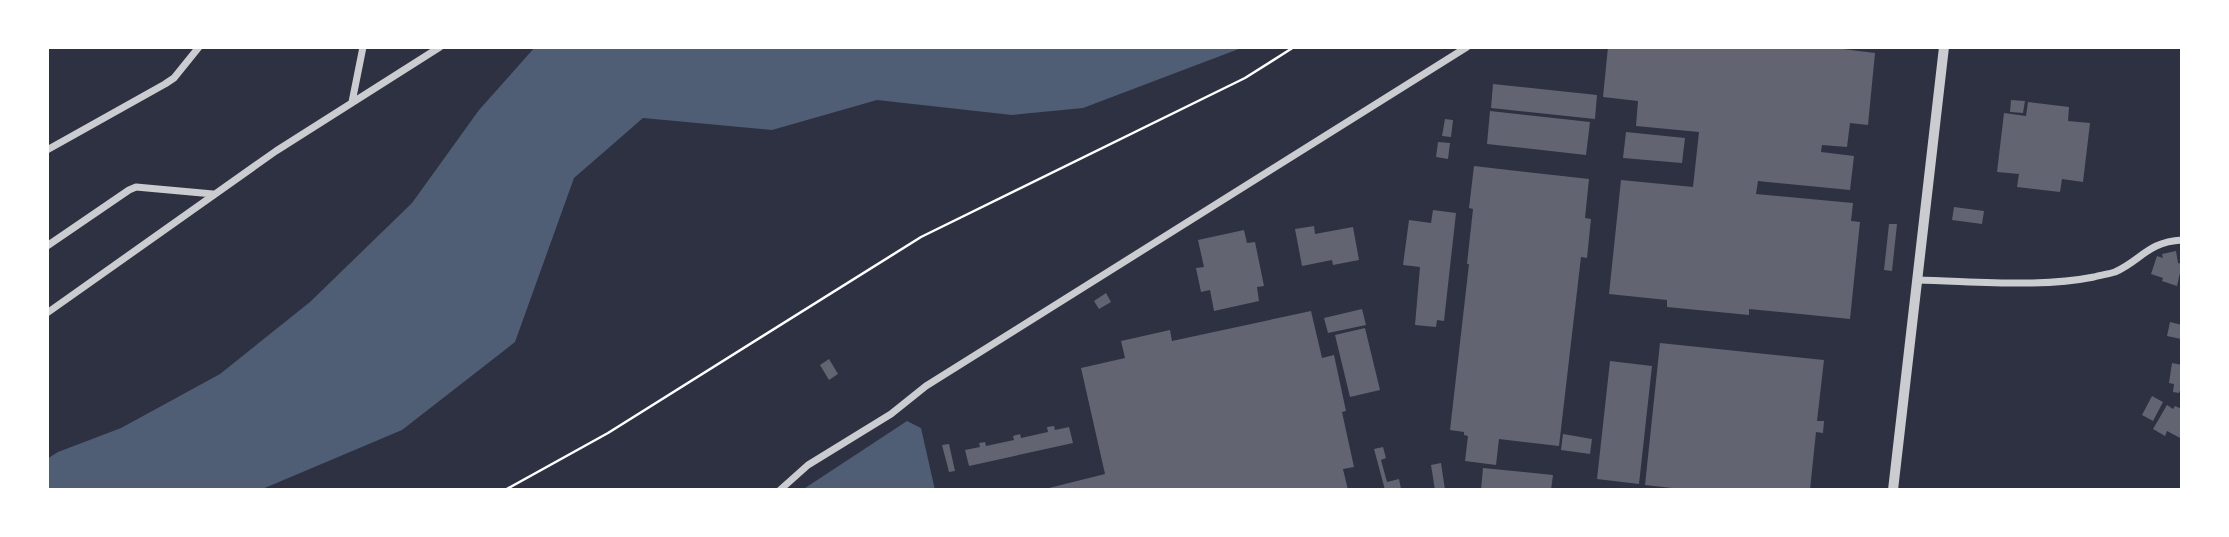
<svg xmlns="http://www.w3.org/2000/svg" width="2229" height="537" font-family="'Sofia Sans Condensed',sans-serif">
<rect width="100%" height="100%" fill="#2d3142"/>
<path fill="#4f5d75" d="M535,47H1244L1083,108L1012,115L877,100L772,130L643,118L574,178L515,342L402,430L260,490H47V459L58,452L121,428L220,374L310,302L412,203L479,110Z
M907,421L921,428L935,490H802Z"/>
<path fill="#626471" d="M1608,47H1827L1875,53L1868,125L1850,123L1847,147L1822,145L1821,152L1854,156L1850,190L1758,181L1756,194L1853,203L1851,221L1860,222L1850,319L1749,309V315L1667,307V300L1609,294L1621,180L1693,187L1699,132L1636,126L1638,101L1603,97Z
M1493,84L1597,95L1595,119L1491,108Z
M2011,100L2025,101L2023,113L2010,112Z
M2028,102L2069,107L2068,121L2090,123L2083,182L2062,179L2060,192L2017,187L2019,174L1997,172L2004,113L2026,116Z
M1490,111L1590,122L1586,155L1487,144Z
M1445,119L1453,120L1451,137L1442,136Z
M1626,132L1685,138L1682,163L1623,158Z
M1438,142L1450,143L1448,159L1436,157Z
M1474,166L1589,179L1585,218L1591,219L1587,258L1581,257L1559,446L1499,439L1496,465L1465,461L1468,436L1464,435V432L1450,430L1469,264H1467L1473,209L1469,208Z
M1954,207L1984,211L1982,224L1952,220Z
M1433,210L1456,213L1444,321L1437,320L1436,327L1415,325L1420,267L1403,265L1409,220L1431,223Z
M1889,224H1897L1892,271L1884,270Z
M1314,226L1315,234L1353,227L1359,260L1333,265L1332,260L1302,266L1295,229Z
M1244,230L1247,243L1255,242L1264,286L1257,287L1259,301L1214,311L1210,290L1201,292L1196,268L1204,267L1198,240Z
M2176,251L2178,263L2182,264L2177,286L2162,281L2163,278L2151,274L2157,256L2163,258L2162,254Z
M1106,293L1111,302L1099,309L1094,301Z
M1362,309L1366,325L1328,333L1324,318Z
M1311,311L1322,358L1334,355L1346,411L1342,412L1354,467L1343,469L1348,490H1041L1105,474L1081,368L1125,358L1121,341L1170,330L1172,341Z
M2170,322L2182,325L2181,339L2167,336Z
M1365,328L1380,390L1350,397L1335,335Z
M1660,343L1824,360L1817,421H1824L1823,433L1816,432L1810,490H1690L1645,485Z
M829,359L838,374L829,380L820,365Z
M1610,361L1652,366L1639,484L1597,479Z
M2172,363L2182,365V386L2179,393L2173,392L2174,384L2169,383Z
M2152,396L2163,402L2153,421L2142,415Z
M2167,405L2173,409L2175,406L2182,409V439L2167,431L2165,436L2153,429Z
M1054,426L1055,430L1069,427L1073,443L969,466L965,450L980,447L979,443L985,442L986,446L1014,440L1013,436L1020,434L1021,438L1048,432L1047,427Z
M1563,434L1592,439L1590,454L1561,450Z
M949,444L955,471L949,472L942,445Z
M1383,447L1386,458L1381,460L1387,482L1399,479L1401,489L1385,490L1374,449Z
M1441,463L1445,490H1435L1431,465Z
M1483,468L1553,475L1551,490H1481Z"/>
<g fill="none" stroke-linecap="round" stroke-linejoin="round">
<path stroke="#fff" stroke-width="2.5" d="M505,490L608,433L921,237L1245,78L1294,47"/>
<path stroke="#caccd0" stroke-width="7" d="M352,102L363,47
M47,150L165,84L174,78L199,47
M47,246L129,190L136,187L213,194
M1917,280C1973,281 2039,288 2094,277C2101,275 2109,274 2115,272C2142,260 2147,242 2182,240
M47,313L276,151L440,47
M780,490L808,465L891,414L926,386L1467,47"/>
<path stroke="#caccd0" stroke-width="10" d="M1893,490L1944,47"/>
</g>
<rect width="2229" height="537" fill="none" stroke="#ffffff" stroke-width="98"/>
</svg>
